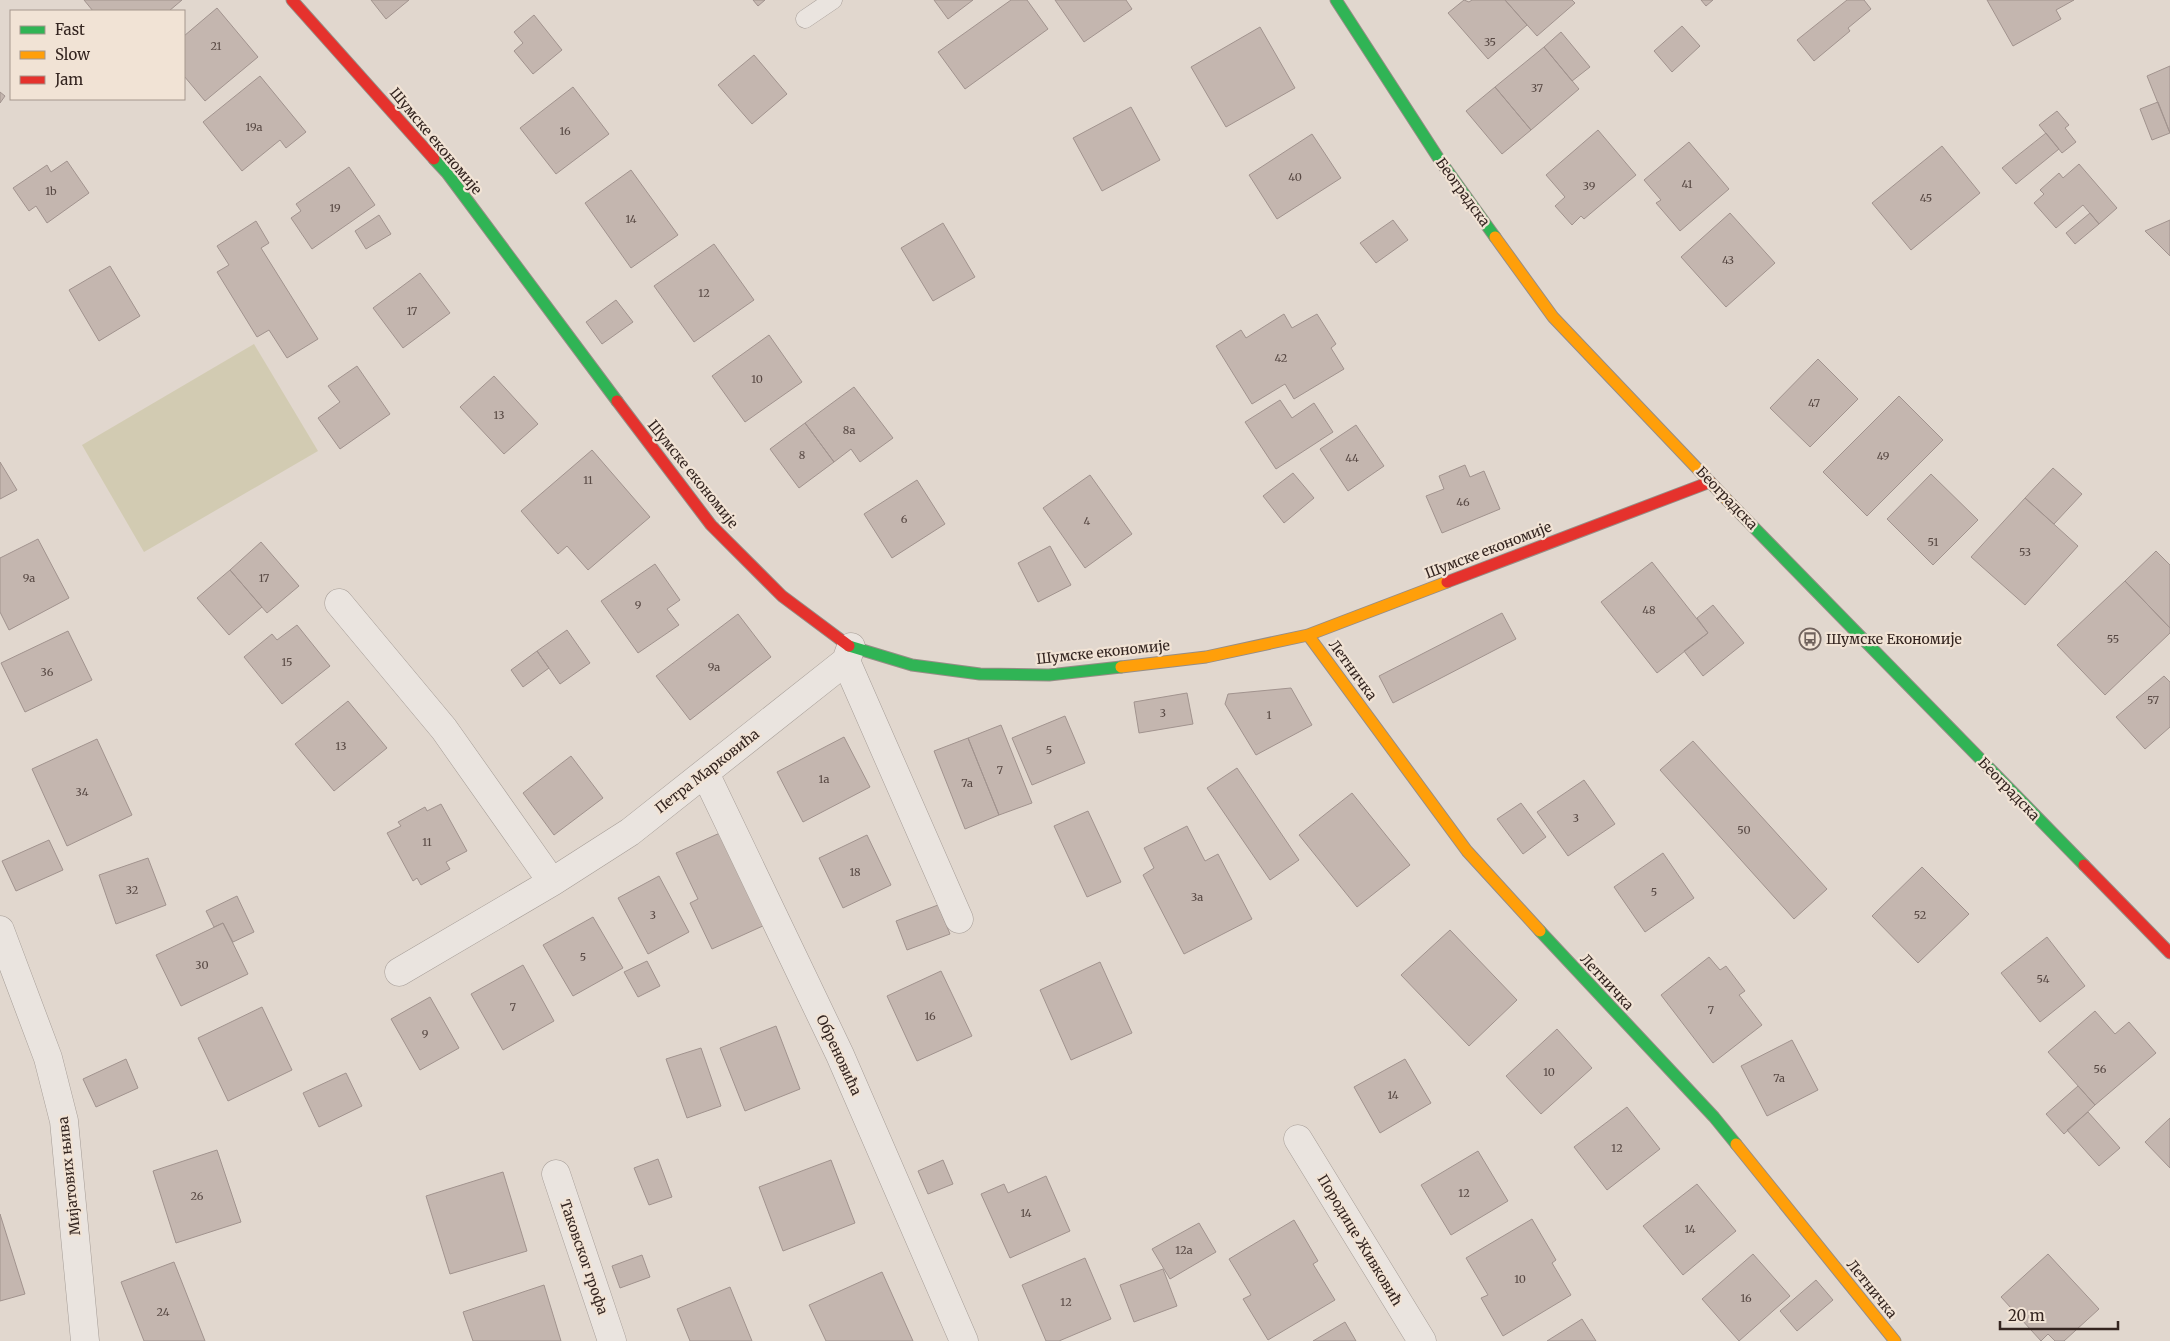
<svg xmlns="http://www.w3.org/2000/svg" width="2170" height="1341" font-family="Merriweather,serif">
<rect width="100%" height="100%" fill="#e1d7ce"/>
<path fill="#d2cbb2" d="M254,344L318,451L144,552L82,445Z"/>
<path fill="#c4b6af" stroke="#a1938e" d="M84,0H182L169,11H93Z
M371,0H409L386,19Z
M753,0H765L758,6Z
M934,0H973L948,19Z
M1011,0H1027L1048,29L965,89L938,52Z
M1055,0H1126L1132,9L1084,42Z
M1464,0L1469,2L1472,0H1505L1527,25L1488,59L1448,13Z
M1505,0H1572L1575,3L1537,36Z
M1701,0H1713L1706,6Z
M1847,0H1864L1871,9L1848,28L1850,31L1814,61L1797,40Z
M1987,0H2074L2056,10L2061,19L2013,46Z
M217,8L258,57L205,101L184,76V36Z
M534,15L562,50L533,74L514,51L523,43L514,32Z
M1682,26L1700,46L1672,72L1654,51Z
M1260,27L1295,88L1226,127L1191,67Z
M1561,32L1590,67L1572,81L1544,47Z
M1544,47L1579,89L1531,130L1495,87Z
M754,55L787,94L752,124L718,85Z
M2170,66V133L2147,76Z
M260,76L306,132L286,148L280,140L242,171L203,122Z
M573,87L609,134L556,174L520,128Z
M1495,87L1531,130L1502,154L1466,111Z
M0,92L5,96L0,103Z
M2158,102L2170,133L2152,140L2140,109Z
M1131,107L1160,160L1102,191L1073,138Z
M2057,111L2069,125L2065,128L2076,142L2062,153L2039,125Z
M1598,130L1636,175L1584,219L1581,216L1572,225L1555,206L1565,197L1546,175Z
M2046,133L2059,149L2016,184L2002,168Z
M1312,134L1341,178L1277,219L1249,175Z
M1689,142L1729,189L1680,231L1656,203L1661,200L1644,180Z
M1942,146L1980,193L1911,250L1872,203Z
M67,161L89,193L47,223L36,206L29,211L13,188L47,165L51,172Z
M2079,164L2117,208L2099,224L2083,205L2056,228L2034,203L2044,194L2040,190L2059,173L2063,178Z
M349,167L375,205L312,249L291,218L301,211L296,204Z
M631,170L678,235L631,268L585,203Z
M1730,213L1775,263L1726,307L1681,257Z
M2090,213L2099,224L2075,244L2066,233Z
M379,215L391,234L366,249L355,231Z
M1393,220L1408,240L1376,263L1360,243Z
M2170,220V256L2145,231Z
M256,221L269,243L261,248L318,339L287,358L269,330L257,337L217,272L229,265L217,246Z
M943,223L975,277L933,301L901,248Z
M714,244L754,300L694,342L654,286Z
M110,266L140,316L99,341L69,290Z
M420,273L450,313L403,348L373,308Z
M616,300L633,322L602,344L586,322Z
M1284,314L1292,328L1317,314L1336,344L1331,348L1344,369L1294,399L1285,384L1252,404L1216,346L1241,330L1246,338Z
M769,335L802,382L745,422L712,376Z
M1818,359L1858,399L1810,447L1770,408Z
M357,366L390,414L340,449L318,418L340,402L328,386Z
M494,376L538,424L504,454L460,407Z
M854,387L893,438L860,462L851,449L834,462L805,423Z
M1899,396L1943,440L1867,516L1823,472Z
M1280,400L1292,418L1314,403L1333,432L1276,469L1245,422Z
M805,423L834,462L799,488L770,449Z
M1356,425L1384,466L1348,491L1320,449Z
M592,450L650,517L588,570L567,546L558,554L521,511Z
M0,462L17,490L0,499Z
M1465,465L1470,477L1484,471L1500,509L1442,533L1426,496L1444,489L1439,476Z
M2053,468L2082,494L2054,524L2025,498Z
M1293,473L1314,498L1284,523L1263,496Z
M1931,474L1978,520L1933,565L1887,519Z
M1090,475L1132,534L1085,568L1043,508Z
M917,480L945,524L892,558L864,514Z
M2025,498L2078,546L2025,605L1971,557Z
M38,539L69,598L9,630L0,612V558Z
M261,542L299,586L267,613L230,570Z
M1050,546L1071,585L1038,602L1018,563Z
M2156,551L2170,565V628L2125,581Z
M1652,562L1708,633L1657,673L1601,602Z
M655,564L680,600L667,609L679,625L638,653L601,601Z
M230,570L262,607L229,635L197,598Z
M2125,581L2170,628V633L2105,695L2057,645Z
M1713,605L1744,643L1703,676L1684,651L1708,633L1697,618Z
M1502,613L1516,639L1393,703L1379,676Z
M738,614L771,657L690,720L656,676Z
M297,625L330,666L282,704L244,657L272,634L277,640Z
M567,630L590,663L560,684L537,651Z
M68,631L92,680L25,712L1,663Z
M537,651L549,668L523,687L511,670Z
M2164,676L2170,682V727L2145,749L2116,717Z
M1291,688L1312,725L1256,755L1225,704L1228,694Z
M1187,693L1193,724L1139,733L1134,702Z
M348,701L387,748L334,791L295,744Z
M1065,716L1085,763L1032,785L1012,738Z
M1001,725L1032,803L999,815L968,738Z
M844,737L870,787L803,822L777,772Z
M968,738L999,815L965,829L934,751Z
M97,739L132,815L67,846L32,769Z
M1693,741L1827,889L1794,919L1660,770Z
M571,756L603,798L554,835L523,793Z
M1237,768L1299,860L1270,880L1207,788Z
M1584,780L1615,824L1568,856L1537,812Z
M1352,793L1410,865L1357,907L1299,835Z
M1521,803L1546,837L1523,854L1497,819Z
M441,804L467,851L446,862L450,869L421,885L417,878L413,881L387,833L401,826L398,822L425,807L427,811Z
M1088,811L1121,882L1087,897L1054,826Z
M1187,826L1205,861L1218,854L1252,919L1184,954L1143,875L1154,868L1144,848Z
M722,832L765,925L712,949L690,903L698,899L676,853Z
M867,835L891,885L843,908L819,858Z
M49,840L63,870L16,891L2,861Z
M1663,853L1694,898L1645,932L1614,887Z
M148,858L166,905L116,924L99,875Z
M1922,867L1969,914L1918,963L1872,916Z
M659,876L689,932L648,954L618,898Z
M237,896L254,932L233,942L223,923L214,927L206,911Z
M938,905L950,934L907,950L896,921Z
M593,917L623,968L573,996L543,945Z
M223,923L248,974L181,1006L156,955Z
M1450,930L1517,1000L1469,1046L1401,975Z
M2047,937L2085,986L2040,1022L2001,973Z
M1709,957L1720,970L1726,966L1745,991L1739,995L1762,1025L1713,1063L1661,995Z
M647,961L660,986L638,997L624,972Z
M1100,962L1132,1033L1071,1060L1040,990Z
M523,965L554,1021L503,1050L471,994Z
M941,971L972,1036L917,1061L887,996Z
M430,997L459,1048L420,1070L391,1019Z
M262,1007L292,1070L228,1101L198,1038Z
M2095,1011L2115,1034L2129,1022L2156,1053L2095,1105L2048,1052Z
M776,1026L800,1089L745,1111L720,1048Z
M1557,1029L1592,1068L1541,1114L1506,1076Z
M1792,1040L1818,1090L1767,1116L1741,1066Z
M701,1048L721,1106L687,1118L666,1059Z
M126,1059L138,1088L96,1107L83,1079Z
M1405,1059L1431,1103L1380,1133L1354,1087Z
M346,1073L362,1106L319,1127L303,1093Z
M2078,1086L2095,1105L2064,1134L2046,1114Z
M1627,1107L1660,1149L1607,1190L1574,1147Z
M2088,1112L2120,1148L2099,1166L2067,1130Z
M2170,1118V1168L2145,1142Z
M217,1150L241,1222L176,1243L153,1171Z
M1478,1151L1508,1201L1451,1235L1421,1185Z
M658,1159L672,1197L649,1205L634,1168Z
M831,1160L855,1223L783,1251L759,1187Z
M943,1160L953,1184L928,1194L918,1171Z
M503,1172L527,1251L450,1274L426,1196Z
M1046,1176L1070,1231L1010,1258L981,1194L1004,1184L1008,1193Z
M1697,1184L1736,1231L1683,1275L1643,1226Z
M0,1214L25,1294L0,1301Z
M1532,1219L1556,1260L1552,1263L1571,1295L1503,1336L1481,1298L1488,1295L1466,1258Z
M1294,1220L1318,1261L1313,1264L1335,1300L1268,1340L1243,1299L1251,1295L1229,1259Z
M1199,1223L1216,1252L1170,1279L1152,1249Z
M1753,1254L1790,1296L1739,1341L1702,1299Z
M2048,1254L2099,1309L2064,1341H2055L2048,1334L2041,1341L2001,1297Z
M642,1255L650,1277L620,1288L612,1266Z
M1085,1258L1111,1319L1059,1341H1046L1022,1285Z
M174,1262L205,1341H144L121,1282Z
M1163,1269L1177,1306L1134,1322L1120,1285Z
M882,1272L913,1341H826L809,1305Z
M1816,1280L1833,1300L1797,1331L1780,1311Z
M544,1285L561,1341H473L463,1312Z
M730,1287L752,1341H690L677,1309Z
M1582,1319L1596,1341H1547Z
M1345,1322L1356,1341H1313Z"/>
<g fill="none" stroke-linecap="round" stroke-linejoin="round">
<g stroke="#a69d97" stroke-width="19">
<path id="lane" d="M805,19L833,0"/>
</g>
<g stroke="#a69d97" stroke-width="29">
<path id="street" d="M339,603L444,729L552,882
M846,661L959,919
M705,773L840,1055L964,1341
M0,930L48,1058L64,1121L85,1341
M399,972L552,882L630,832L846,661L851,647
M1298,1139L1422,1341
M556,1174L612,1341"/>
</g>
<g stroke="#968d86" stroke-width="13">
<path id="fast" d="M1336,0L1439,159L1495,237
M434,159L447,173L617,401
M1730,503L2084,865
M849,646L912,665L980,674L1049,675L1121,667
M1540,931L1714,1117L1736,1144"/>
</g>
<g stroke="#968d86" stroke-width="13">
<path id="slow" d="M1495,237L1553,317L1730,503
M1308,635L1467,851L1540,931
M1121,667L1206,657L1308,635L1447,582
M1736,1144L1895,1341"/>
</g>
<g stroke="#968d86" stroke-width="13">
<path id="jam" d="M292,0L434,159
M617,401L711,525L782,596L849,646
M1447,582L1710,482
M2084,865L2170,953"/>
</g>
<use href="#lane" stroke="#eae4df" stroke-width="18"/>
<use href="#street" stroke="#eae4df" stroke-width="28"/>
<use href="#fast" stroke="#30b455" stroke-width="11"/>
<use href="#slow" stroke="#ff9f0a" stroke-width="11"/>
<use href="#jam" stroke="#e5322d" stroke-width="11"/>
</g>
<defs>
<g id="bus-ring" transform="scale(1.125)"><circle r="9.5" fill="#f1e3d5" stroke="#71635d" stroke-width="1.5"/><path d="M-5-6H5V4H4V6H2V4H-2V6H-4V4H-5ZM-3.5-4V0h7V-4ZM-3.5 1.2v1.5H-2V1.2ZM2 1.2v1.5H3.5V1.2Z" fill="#71635d"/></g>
</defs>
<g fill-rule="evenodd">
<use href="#bus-ring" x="1810" y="639"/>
</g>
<g text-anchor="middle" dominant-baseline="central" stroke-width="4.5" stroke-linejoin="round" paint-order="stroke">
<g font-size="11" fill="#584944">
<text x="1490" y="42">35</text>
<text x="216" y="46">21</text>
<text x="1537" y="88">37</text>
<text x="254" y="127">19a</text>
<text x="565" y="131">16</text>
<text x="1295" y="177">40</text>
<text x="1687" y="184">41</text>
<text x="1589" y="186">39</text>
<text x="51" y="191">1b</text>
<text x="1926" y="198">45</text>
<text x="335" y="208">19</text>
<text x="631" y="219">14</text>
<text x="1728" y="260">43</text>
<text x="704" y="293">12</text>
<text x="412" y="311">17</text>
<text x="1281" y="358">42</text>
<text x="757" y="379">10</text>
<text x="1814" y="403">47</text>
<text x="499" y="415">13</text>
<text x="849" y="430">8a</text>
<text x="802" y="455">8</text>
<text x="1883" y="456">49</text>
<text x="1352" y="458">44</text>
<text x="588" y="480">11</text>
<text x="1463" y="502">46</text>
<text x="904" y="519">6</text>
<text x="1087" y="521">4</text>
<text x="1933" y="542">51</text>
<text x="2025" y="552">53</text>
<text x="29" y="578">9a</text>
<text x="264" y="578">17</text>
<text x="638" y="605">9</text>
<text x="1649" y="610">48</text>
<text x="2113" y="639">55</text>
<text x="287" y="662">15</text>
<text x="714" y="667">9a</text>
<text x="47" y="672">36</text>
<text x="2153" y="700">57</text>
<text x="1163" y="713">3</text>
<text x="1269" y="715">1</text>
<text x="341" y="746">13</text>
<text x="1049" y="750">5</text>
<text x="1000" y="770">7</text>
<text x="824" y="779">1a</text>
<text x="967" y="783">7a</text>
<text x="82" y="792">34</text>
<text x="1576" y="818">3</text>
<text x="1744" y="830">50</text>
<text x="427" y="842">11</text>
<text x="855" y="872">18</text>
<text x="132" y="890">32</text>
<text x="1654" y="892">5</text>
<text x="1197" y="897">3a</text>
<text x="653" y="915">3</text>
<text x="1920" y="915">52</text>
<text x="583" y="957">5</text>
<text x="202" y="965">30</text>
<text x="2043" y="979">54</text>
<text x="513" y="1007">7</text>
<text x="1711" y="1010">7</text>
<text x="930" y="1016">16</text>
<text x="425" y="1034">9</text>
<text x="2100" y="1069">56</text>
<text x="1549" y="1072">10</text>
<text x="1779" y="1078">7a</text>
<text x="1393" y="1095">14</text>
<text x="1617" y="1148">12</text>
<text x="1464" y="1193">12</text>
<text x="197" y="1196">26</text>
<text x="1026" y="1213">14</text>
<text x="1690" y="1229">14</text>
<text x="1184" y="1250">12a</text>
<text x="1520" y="1279">10</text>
<text x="1746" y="1298">16</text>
<text x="1066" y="1302">12</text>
<text x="163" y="1312">24</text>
</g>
<g font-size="14" fill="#342520" stroke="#f1e3d5">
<text transform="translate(436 141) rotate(50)">Шумске економије</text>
<text transform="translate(1463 192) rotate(54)">Београдска</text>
<text transform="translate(693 474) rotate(51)">Шумске економије</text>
<text transform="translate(1727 498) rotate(46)">Београдска</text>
<text transform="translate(1488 550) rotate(-21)">Шумске економије</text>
<text transform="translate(1103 652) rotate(-6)">Шумске економије</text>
<text transform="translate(1353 670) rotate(54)">Летничка</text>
<text transform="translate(707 771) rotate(-38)">Петра Марковића</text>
<text transform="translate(2009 789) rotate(46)">Београдска</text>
<text transform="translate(1607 982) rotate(47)">Летничка</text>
<text transform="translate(839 1055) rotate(65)">Обреновића</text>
<text transform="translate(69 1176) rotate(-96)">Мијатових њива</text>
<text transform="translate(1360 1240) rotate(59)">Породице Живковић</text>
<text transform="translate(584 1257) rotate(71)">Таковског грофа</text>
<text transform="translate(1872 1289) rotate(51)">Летничка</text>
</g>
<g font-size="14" fill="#342520" stroke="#f1e3d5" text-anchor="start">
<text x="1826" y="639">Шумске Економије</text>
</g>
</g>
<rect x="10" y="10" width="175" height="90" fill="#f1e3d5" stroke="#a5978d"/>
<rect x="20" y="26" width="25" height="8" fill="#30b455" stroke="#a5978d"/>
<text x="55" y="35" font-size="15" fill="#342520">Fast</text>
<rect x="20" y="51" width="25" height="8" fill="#ff9f0a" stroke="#a5978d"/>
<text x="55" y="60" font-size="15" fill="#342520">Slow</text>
<rect x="20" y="76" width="25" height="8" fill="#e5322d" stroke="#a5978d"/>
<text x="55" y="85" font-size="15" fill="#342520">Jam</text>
<path d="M2000 1321v8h118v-8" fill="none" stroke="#342520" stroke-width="2.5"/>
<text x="2008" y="1321" font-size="15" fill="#342520" stroke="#f1e3d5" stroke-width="4" paint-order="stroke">20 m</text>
</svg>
